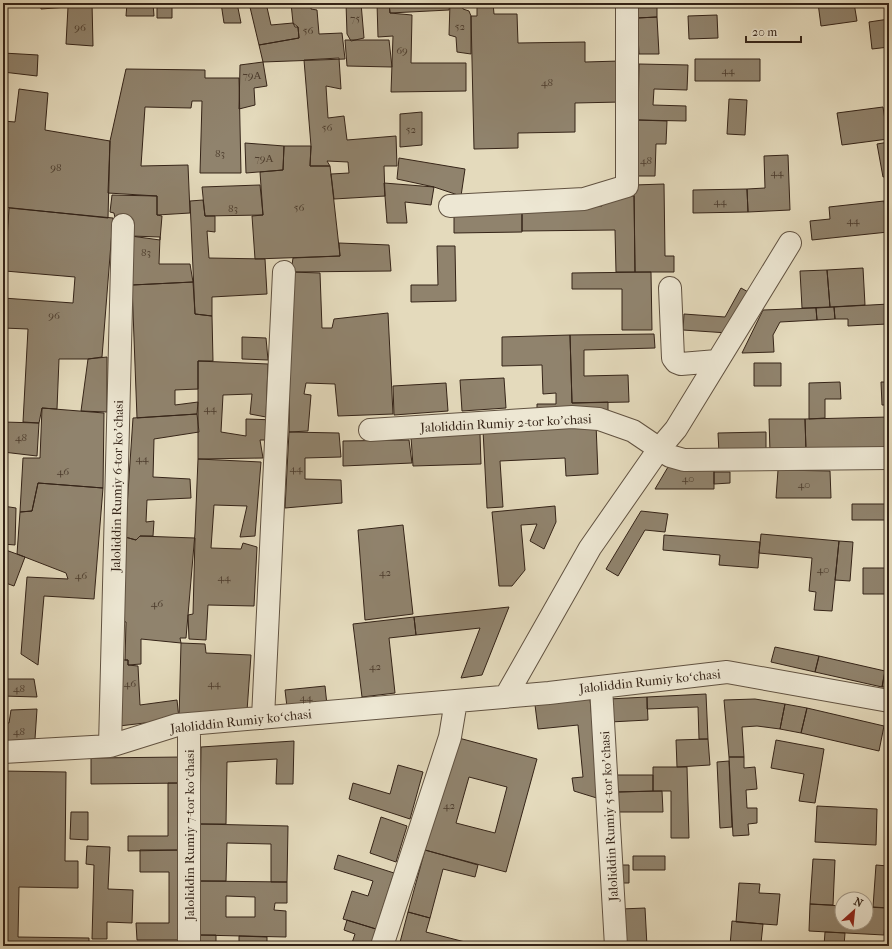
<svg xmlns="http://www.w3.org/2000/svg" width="892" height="949" font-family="'IM FELL French Canon',serif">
<rect width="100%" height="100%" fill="#e4dabc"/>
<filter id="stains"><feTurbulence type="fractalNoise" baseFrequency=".005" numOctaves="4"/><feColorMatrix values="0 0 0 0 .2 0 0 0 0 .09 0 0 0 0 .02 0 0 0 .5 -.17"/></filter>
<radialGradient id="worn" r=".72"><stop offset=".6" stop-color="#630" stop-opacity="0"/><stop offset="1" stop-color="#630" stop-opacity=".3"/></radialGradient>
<path fill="#90836d" stroke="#352418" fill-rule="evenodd" d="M40,3H92L93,46L66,44L68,7L41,9Z
M127,3H153L154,16H126Z
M157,3H172V18H157Z
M221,3H237L241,23H224Z
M249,3H266L271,25L293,23L295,27H298L299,38L259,45Z
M291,3H311V9L317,10L319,34L342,33L345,59L263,62L259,45L299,38L298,27L293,23Z
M346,3H361L364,38L351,41L347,34Z
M377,3H389L390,13L412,15L411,63H466V91L391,92L393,36L378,37Z
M389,3H450L449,10L390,13Z
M450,3H462L463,9L469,11L471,16V54L457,52L456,37L449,35Z
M477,3H493L494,14H517L518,43L585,42V62L620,61L621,102L575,103V132L518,133V148L474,149L471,16H477Z
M637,3H657V17L637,18Z
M818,3H854L857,21L821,26Z
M717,15L718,38L689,39L688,16Z
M657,17L659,54H639L637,18Z
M889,19V47L872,49L869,22Z
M345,40H389L392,67L347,66Z
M3,53L38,55L37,76L3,72Z
M339,58L341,89L326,86L328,118L344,116L347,140L396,136L397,166H384L385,196L334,199L331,174L349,173L348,162L327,161L330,166H310L311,146L304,60Z
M695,59H760V81H695Z
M263,62L267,86L254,88L255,105L239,109L240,65Z
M639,64L688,65L687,90L654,89L653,105L686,106V121L638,120Z
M126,69L205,70V78H239L241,173H200L202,101H192L191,108L145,107L141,166L188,165L190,213L157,215V196L108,193L110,141Z
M19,89L48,93L45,130L110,141L108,218L3,207V121L15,122Z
M729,99L747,100L745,135L727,134Z
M883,107L888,139L842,145L837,113Z
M422,112V145L400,147V114Z
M638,120L667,121L666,144H656L655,176H637Z
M889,142V176L883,177L877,144Z
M245,143L284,146L283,170L246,173Z
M284,146H311L310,166H330L340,256L255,259L252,216L263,215L260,172L283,170Z
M788,155L790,210L748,212L747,189L765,188L764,156Z
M399,158L465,169L461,196L434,187L397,179Z
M384,183L434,187L431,205L405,202L407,223H387Z
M664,184L665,256H674V272H635L634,185Z
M260,185L263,215L205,216L202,187Z
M747,189L748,212L693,213V190Z
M112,195L157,196V215L162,216L160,240L131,236L116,223L114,213L110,212Z
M602,196H634L635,272H616L615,230L522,231V207L602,206Z
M203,200L205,216H215V232L207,231L209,258L265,259L267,294L212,297V316L195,314L190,201Z
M884,201L888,232L812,240L810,221L830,219L829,207Z
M9,208L113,218L102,357L88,359H59L57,409L42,408L39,423L23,422L28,329L3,328V298L73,303L75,277L5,271Z
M522,212V232L454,233V213Z
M3,216L8,217L7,233H3Z
M131,236L160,237L159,264H190L193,282L132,285Z
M339,243L389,245L391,271L291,272L293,258L340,256Z
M437,246H455L456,301L411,302V285H438Z
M863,268L865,305L830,307L827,270Z
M827,270L830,307L802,308L800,271Z
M291,272L320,273L322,328H332L334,319L388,313L393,414L338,416L335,384L306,383L304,394L311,395L308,431L289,432Z
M651,272L652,330H622V289H572V273Z
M193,282L195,314L212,316L213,361H198V389L175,390V405L198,402L197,414L137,418L132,285Z
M741,288L750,293L728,333L683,330L684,314L725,317Z
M889,304V348H888L887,324L848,326V319H835L834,307Z
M834,307L835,319L817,320L816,308Z
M816,308L817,320L780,322L773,335L774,352L742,353L763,310Z
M654,334L655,348L584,350V376L628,375L629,402L572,403L570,335Z
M570,335L572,403L608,402V411L537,412V404H556V393L543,394L542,365L502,366V337Z
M242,337L266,338L268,360L242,359Z
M107,357V412L81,411L88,359Z
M198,361L268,364L266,417L250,414L252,394L223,395L221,432L246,436V419L276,420L273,440H260L263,458L198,459Z
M754,363H781V386H754Z
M504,378L506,408L462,411L460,380Z
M840,382L841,399H825V418L809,419V383Z
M881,382H889V405H882Z
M446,383L448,411L394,415L393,386Z
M42,408L104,413L103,488L38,483L32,511L20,512L23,458H40Z
M197,414L199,432L154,439L153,477L190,479L191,498L147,500L146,522L154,521L153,536H140L136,540L125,537L133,418Z
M889,417V449L806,451L805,419Z
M769,419H805L806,451L770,452Z
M3,422L39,423L37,456L3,452Z
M596,424L598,474L566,476L565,458L500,461L503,507L487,508L483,430Z
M289,432L339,433L341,457L305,458V479L341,480L342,503L285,508Z
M766,432V452L719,453L718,433Z
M480,434L481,464L413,466L411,437Z
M409,440L412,463L343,466V441Z
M198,459L261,462L255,536L240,537L247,506L214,505L211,548L241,549L243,543L257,547L254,606L208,605L206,640L189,639L188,615L195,533Z
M668,467L714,469V489H655Z
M778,470L830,471L831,498H776Z
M714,472H730V483L714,484Z
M38,483L103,488L94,599L44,596L38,665L21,654L27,577L68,579L66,573L17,554L20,512L32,511Z
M852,504H889V520H852Z
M3,506L16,508L15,545L3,544Z
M555,506L556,522L544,549L530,541L537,524L521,525L525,570L512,586H499L492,512Z
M641,511L668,514L665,532L645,530L618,576L606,569Z
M403,525L413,614L365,620L358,530Z
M761,534L839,541L832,611L814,610L816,592L809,591L812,558L759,553Z
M664,535L760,542L758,568L719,565L720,555L663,550Z
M140,536L195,538L193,614L188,615L186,638H180L181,643L141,639V664L128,665V660H125L126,622L122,621L125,537L136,540Z
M839,541L853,542L850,581L835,580Z
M3,549L25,557L14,586L3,582Z
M863,568H889V594H863Z
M509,607L482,675L461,678L480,628L416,635L414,617Z
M414,617L416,635L389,638L395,693L362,697L353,624Z
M181,643L205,644L206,653L251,655L247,711L179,719Z
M775,647L819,656L815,672L771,662Z
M889,649V687H882L885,671Z
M819,656L885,671L882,687L815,672Z
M122,660H128V665L138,666L140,705L177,700L179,719L119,726Z
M3,679H34L37,697L3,696Z
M325,686L327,705L287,707L285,690Z
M706,694L708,739H699L698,707L647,709V697Z
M647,697L648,720L610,722L609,699Z
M590,699L600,799L574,791L572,778L583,777L578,725L538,729L535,705Z
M755,699L785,704L780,729L757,726L742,727L744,757H729L724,700Z
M785,704L807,708L801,733L780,729Z
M807,708L884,726L879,751L801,733Z
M37,709L35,739L3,741V723H9L11,710Z
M455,737L537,759L506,872L425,850ZM469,777L507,787L495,833L456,823Z
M708,739L710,765L677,767L676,740Z
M776,740L824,749L815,803L799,801L804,774L771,768Z
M294,741L293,784H276L277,759L227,762L226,824H200L201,747Z
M183,757L184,783L91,784V758Z
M729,757H744V768L755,767L757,789L746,790L747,808H757V823L748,824L749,835L733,836Z
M729,761L732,827L720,828L717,762Z
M398,765L423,772L410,819L349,799L353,783L390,794Z
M653,767H687L689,838H671V791H653Z
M3,771L66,772L65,861H78V888L19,887L18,937L89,938V946H3Z
M616,775H653V791L617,792Z
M168,783H184V850L128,851V836H168Z
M662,791L663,812H617V792Z
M817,806L877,809L876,845L815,842Z
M71,812H88V840L70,839Z
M381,817L407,826L396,862L370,853Z
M200,824L288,826L287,882H271V844L227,843L226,881H199Z
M87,846L110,847L108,889L133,890L132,923L107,922V939H92L94,865L86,864Z
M140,850H184L185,940H137L136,923H169V872H140Z
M425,850L478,865L475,877L443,869L430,918L408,912Z
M338,855L394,873L376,929L343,919L352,891L368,896L373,881L334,869Z
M633,856H665V870H633Z
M813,859L835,860L833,905L810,904Z
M619,865H629V883H619Z
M876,865L888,866L887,889H889V908L873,907Z
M199,881L287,882V903H275L274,910L286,911V937L198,935ZM226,896L255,897V917H226Z
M739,883L760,884L759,893L780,894L777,925L736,922Z
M810,904L842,906V923H866V907L886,908L884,935L809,931Z
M645,908L647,946H622L621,909Z
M408,912L430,918L426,932L469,943L468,946H435L423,943L422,946H399Z
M347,920L376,929L371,946H351L355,934L344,930Z
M732,921L763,924L761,943L778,944V946H730Z
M825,932L845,933L844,946H824Z
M198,935H216V946H198Z
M239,936L267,937V946H239Z"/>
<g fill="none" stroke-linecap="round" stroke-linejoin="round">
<g stroke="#615241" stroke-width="24">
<path id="minor" d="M450,206L584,199L627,186V3
M670,288L673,358L676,362L681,364L717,361
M370,430L572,417L599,419L633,431L670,456L684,460L889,458
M601,687L616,946
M506,696L590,548L659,449L676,429L790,243
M263,718L284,272
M110,746L123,225
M3,752L110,746L177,725L549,693L727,672L889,701
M189,946V724
M382,946L450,737L456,701"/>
</g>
<use href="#minor" stroke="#ede7d3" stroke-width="22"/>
</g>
<g text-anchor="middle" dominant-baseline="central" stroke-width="4" stroke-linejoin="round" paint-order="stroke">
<g font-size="11" fill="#4c3c2d">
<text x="355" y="18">75</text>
<text x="460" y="26">52</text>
<text x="80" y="27">96</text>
<text x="308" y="30">56</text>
<text x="402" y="50">69</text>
<text x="728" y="70">44</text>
<text x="252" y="75">79А</text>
<text x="547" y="82">48</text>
<text x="327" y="127">56</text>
<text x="411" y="129">52</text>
<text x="220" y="153">83</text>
<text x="264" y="158">79А</text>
<text x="646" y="160">48</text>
<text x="56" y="167">98</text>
<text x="777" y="172">44</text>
<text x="720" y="201">44</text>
<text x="299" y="207">56</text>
<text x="233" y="208">83</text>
<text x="853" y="220">44</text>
<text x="146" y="252">83</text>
<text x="54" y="315">96</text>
<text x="210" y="408">44</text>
<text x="21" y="437">48</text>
<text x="142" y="458">44</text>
<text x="296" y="468">44</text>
<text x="63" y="471">46</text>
<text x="688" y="478">40</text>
<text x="804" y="484">40</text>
<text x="823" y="569">40</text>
<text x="385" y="572">42</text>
<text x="81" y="575">46</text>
<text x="224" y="577">44</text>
<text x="157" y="603">46</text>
<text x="375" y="666">42</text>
<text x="130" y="683">46</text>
<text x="214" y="683">44</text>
<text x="19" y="688">48</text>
<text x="306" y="697">44</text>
<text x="19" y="731">48</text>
<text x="449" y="805">42</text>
</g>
<g font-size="13" fill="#352418" stroke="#ede7d3">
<text transform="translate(506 423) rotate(-3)">Jaloliddin Rumiy 2-tor koʼchasi</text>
<text transform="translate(117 486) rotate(-89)">Jaloliddin Rumiy 6-tor koʼchasi</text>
<text transform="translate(650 681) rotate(-6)">Jaloliddin Rumiy koʻchasi</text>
<text transform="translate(241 721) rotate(-6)">Jaloliddin Rumiy koʻchasi</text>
<text transform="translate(609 816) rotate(-93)">Jaloliddin Rumiy 5-tor koʼchasi</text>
<text transform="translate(189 835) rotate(-90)">Jaloliddin Rumiy 7-tor koʼchasi</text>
</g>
</g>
<rect width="892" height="949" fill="none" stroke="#e4dabc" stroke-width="16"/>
<rect x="4" y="4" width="884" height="941" fill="none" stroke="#352418" stroke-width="2"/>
<rect x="8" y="8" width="876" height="933" fill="none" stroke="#352418"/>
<g transform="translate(854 911) rotate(27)"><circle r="19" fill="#ede7d3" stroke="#a39988"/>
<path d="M0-3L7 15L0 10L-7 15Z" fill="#8f2418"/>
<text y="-6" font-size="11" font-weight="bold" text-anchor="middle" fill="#352418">N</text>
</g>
<path d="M746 36v6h55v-6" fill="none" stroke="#352418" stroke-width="2"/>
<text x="752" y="36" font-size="12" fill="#352418" stroke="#ede7d3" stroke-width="3" paint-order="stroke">20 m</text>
<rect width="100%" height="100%" filter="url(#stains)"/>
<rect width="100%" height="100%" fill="url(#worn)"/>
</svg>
